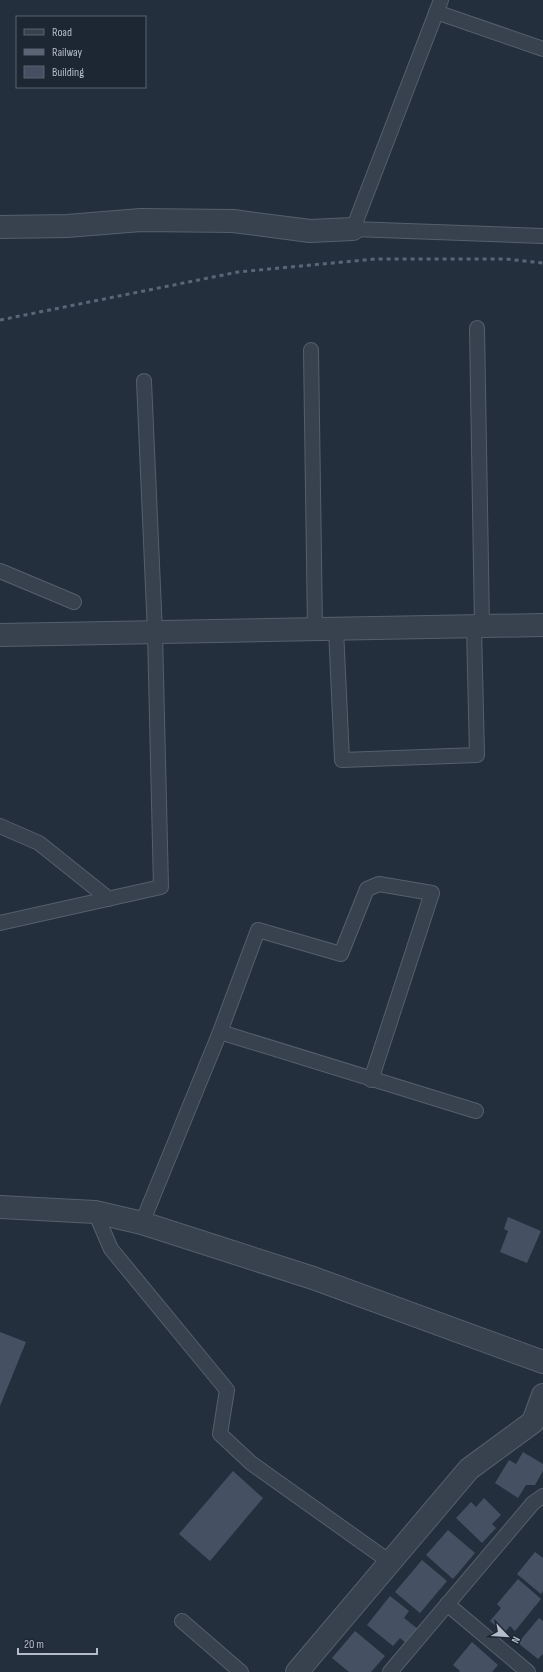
<svg xmlns="http://www.w3.org/2000/svg" width="543" height="1672" font-family="'Sofia Sans Condensed',sans-serif">
<rect width="100%" height="100%" fill="#242f3e"/>
<path fill="#455162" d="M508,1217L541,1231L527,1263L500,1252L508,1231L504,1229Z
M0,1332L26,1342L0,1406Z
M523,1452L543,1464V1471L535,1485H526L518,1498L495,1483L509,1460L516,1464Z
M233,1471L263,1498L210,1561L179,1534Z
M484,1498L501,1515L492,1524L496,1528L482,1543L456,1518L471,1502L476,1507Z
M448,1530L475,1553L453,1579L426,1555Z
M535,1552L543,1558V1591L541,1594L517,1574Z
M422,1560L447,1581L420,1613L395,1592Z
M518,1579L541,1599L515,1631L510,1626L504,1633L490,1621L501,1608L497,1604Z
M390,1596L409,1611L404,1618L418,1629L406,1643L400,1638L393,1646L367,1625Z
M539,1618L543,1621V1654L538,1659L518,1643Z
M355,1631L385,1656L371,1672H349L332,1658Z
M472,1642L498,1665L492,1672H459L460,1671L453,1665Z"/>
<g fill="none" stroke-linecap="round" stroke-linejoin="round">
<g stroke="#565f6c" stroke-width="16">
<path id="service" d="M441,0L353,229L543,236
M436,12L543,49
M477,328L482,626
M311,350L315,629
M0,571L74,602
M336,629L342,760L477,755L474,627
M0,826L39,843L109,899
M0,923L161,887L155,633L144,381
M220,1032L476,1111
M95,1212L111,1249L227,1390L220,1434L251,1463L390,1562
M142,1223L220,1032L258,930L341,954L367,889L379,884L432,893L371,1080
M447,1604L528,1672
M182,1621L241,1672
M390,1672L533,1503L543,1496"/>
</g>
<g stroke="#565f6c" stroke-width="24">
<path id="minor" d="M0,227L67,226L141,220L233,221L310,231L353,229
M0,1207L95,1212L142,1223L313,1278L543,1362
M297,1672L469,1469L533,1422L543,1395"/>
</g>
<g stroke="#565f6c" stroke-width="24">
<path id="tertiary" d="M0,635L543,625"/>
</g>
<use href="#service" stroke="#38414e" stroke-width="14"/>
<use href="#minor" stroke="#38414e" stroke-width="22"/>
<use href="#tertiary" stroke="#38414e" stroke-width="22"/>
<path stroke="#5a6575" stroke-width="3" stroke-dasharray="4 4" stroke-linecap="butt" d="M0,320L238,272L375,259H506L543,263"/>
</g>
<rect x="16" y="16" width="130" height="72" fill="#1d2633" stroke="#59626f"/>
<rect x="24" y="29" width="20" height="6" fill="#38414e" stroke="#59626f"/>
<text x="52" y="36" font-size="12" fill="#b4bcc9">Road</text>
<rect x="24" y="49" width="20" height="6" fill="#5a6575" stroke="#59626f"/>
<text x="52" y="56" font-size="12" fill="#b4bcc9">Railway</text>
<rect x="24" y="66" width="20" height="12" fill="#455162" stroke="#59626f"/>
<text x="52" y="76" font-size="12" fill="#b4bcc9">Building</text>
<g transform="translate(507 1636) rotate(115)" stroke="#1d2633" stroke-width="3" paint-order="stroke">
<path d="M0-3L7 15L0 10L-7 15Z" fill="#b4bcc9"/>
<text y="-6" font-size="11" font-weight="bold" text-anchor="middle" fill="#b4bcc9">N</text>
</g>
<path d="M18 1648v6h79v-6" fill="none" stroke="#b4bcc9" stroke-width="2"/>
<text x="24" y="1648" font-size="12" fill="#b4bcc9" stroke="#1d2633" stroke-width="3" paint-order="stroke">20 m</text>
</svg>
